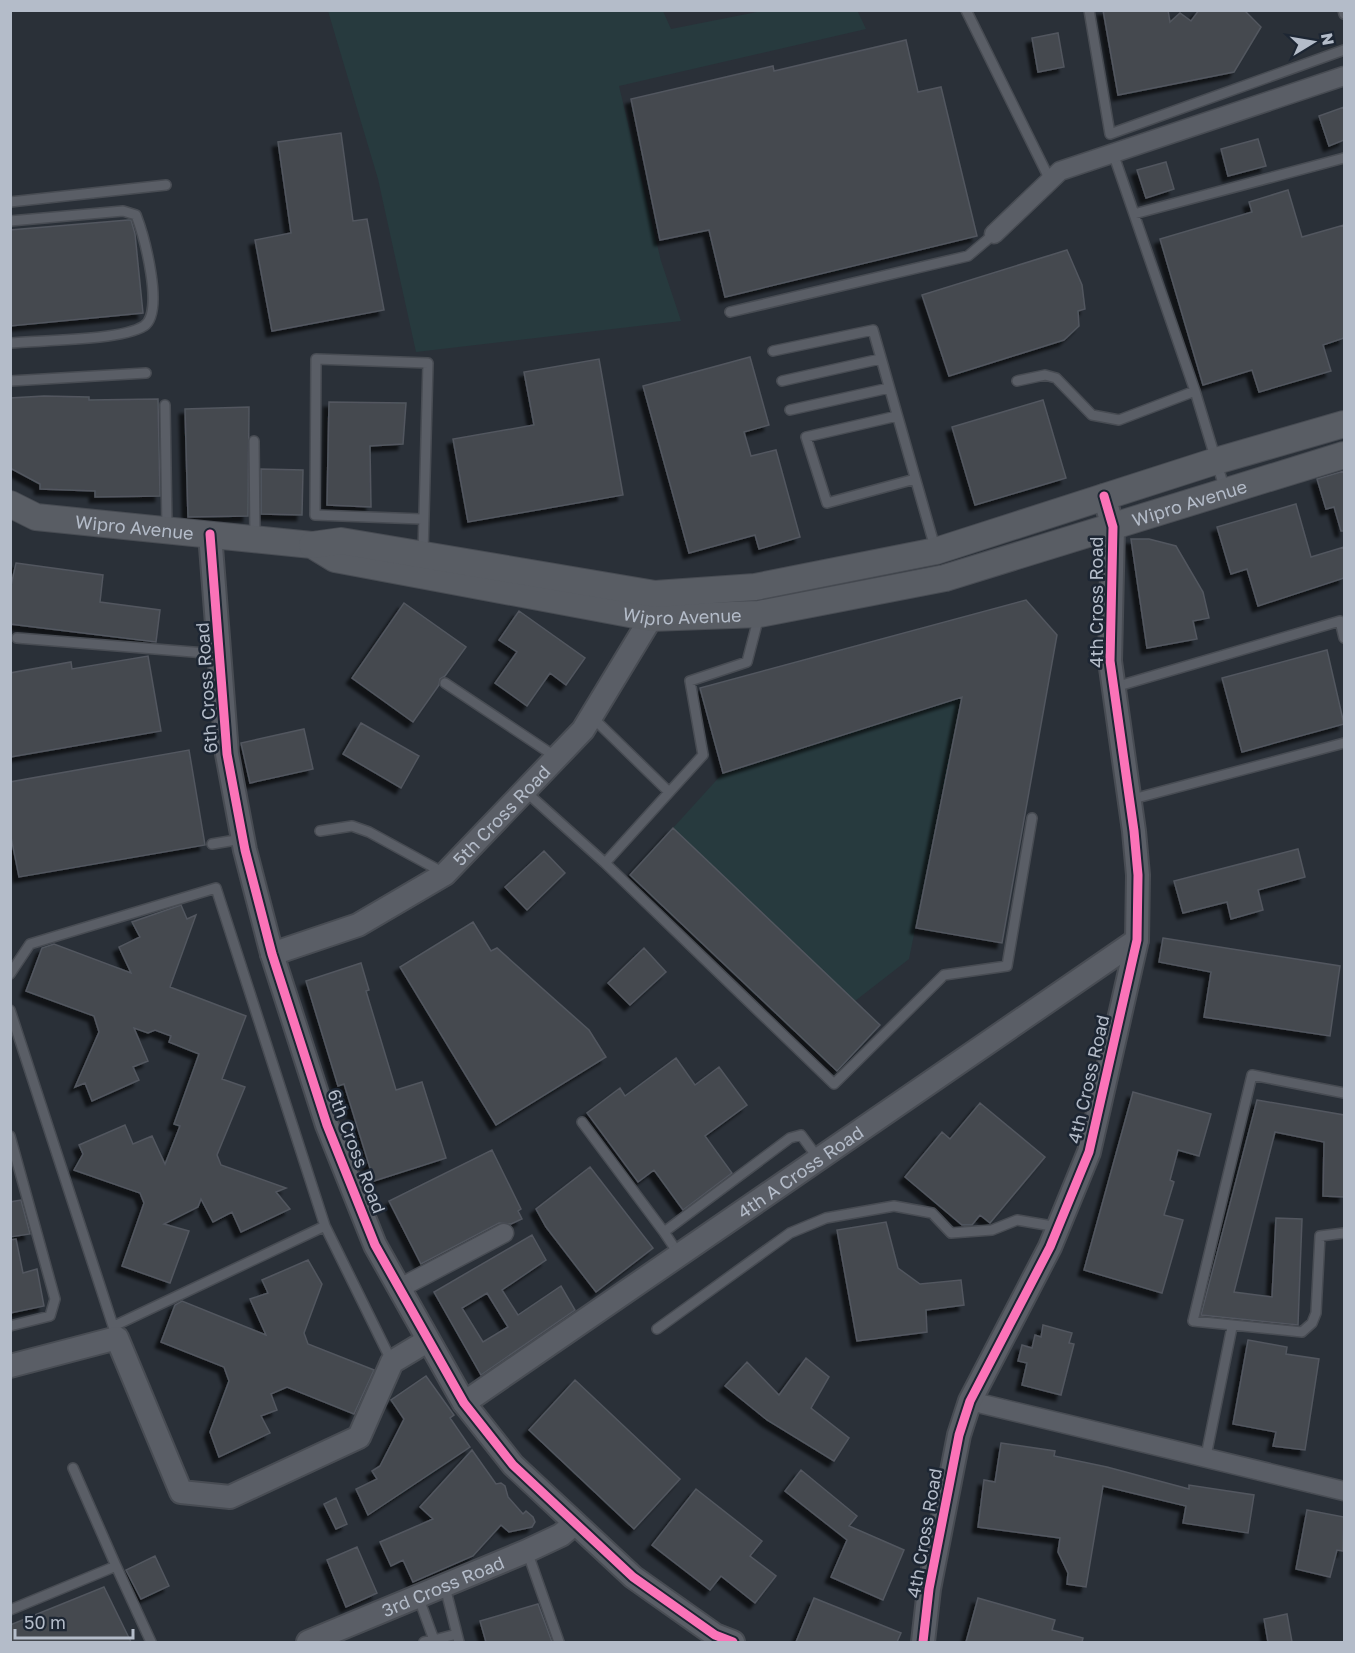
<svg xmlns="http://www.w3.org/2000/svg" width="1355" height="1653" font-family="'Golos Text',sans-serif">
<defs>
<filter id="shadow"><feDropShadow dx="-5.5" dy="5.5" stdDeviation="1.5" flood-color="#0009"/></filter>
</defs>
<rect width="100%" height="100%" fill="#2a3038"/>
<path fill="#273a3e" d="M857,10L866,29L619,86L661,261L681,321L416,352L378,179L328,11H663L671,29L762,11Z
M962,697L909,959L855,1001L673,828L723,773Z"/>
<path fill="#444950" stroke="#52575f" stroke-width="1.5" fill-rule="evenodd" filter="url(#shadow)" d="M1103,10H1168L1170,22L1180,13L1191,21L1199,10H1244L1261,27L1234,72L1118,95Z
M1058,33L1064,67L1038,72L1032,38Z
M906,40L918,92L941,87L977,236L725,297L709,230L660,240L631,99L773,66L774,71Z
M1344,107V140L1329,146L1319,116Z
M341,133L353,221L367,219L384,310L272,331L255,240L291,233L278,142Z
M1258,139L1266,166L1228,176L1221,149Z
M1166,162L1174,189L1146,198L1137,170Z
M1288,190L1302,237L1344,225V338L1323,345L1331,371L1259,392L1252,370L1203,385L1160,239L1252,212L1249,202Z
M128,220H131L135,234L143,313L10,326V230Z
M1067,250L1082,285L1085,309L1078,311L1079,326L1064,340L949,376L922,295Z
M750,357L769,425L744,432L751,456L776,450L800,537L759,549L755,535L689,553L643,386Z
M599,359L623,495L468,522L453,439L534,425L524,372Z
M44,396L89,397V400L158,399L160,496L95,497V491L40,489V484L10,468V398Z
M1043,400L1066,478L975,505L952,427Z
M329,402L406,403L403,444L370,446L371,507L327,505Z
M249,407L248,516L188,517L185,409Z
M261,469L303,470L302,515L261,514Z
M1344,471V531H1341L1334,507L1326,509L1317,479Z
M1296,504L1311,557L1344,547V578L1258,606L1247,569L1231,574L1217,527Z
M1131,539H1149L1176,546L1203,592L1209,618L1193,621L1197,639L1147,648Z
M16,563L103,575L100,602L160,610L156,642L10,624V590Z
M1026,600L1057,635L1002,943L916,928L962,697L723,773L700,688Z
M404,603L466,647L445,676L440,679L439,685L413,722L352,678Z
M519,611L585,658L566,685L550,673L527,706L495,683L517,652L499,640Z
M1327,650L1344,724L1242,752L1222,678Z
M148,656L161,731L10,757V673L71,662L72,669Z
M361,723L419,756L401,788L343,754Z
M304,729L313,769L250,783L241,743Z
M189,750L205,845L19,877L10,832V782Z
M673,828L880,1025L837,1071L630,875Z
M1298,849L1305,877L1258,890L1263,910L1231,919L1227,902L1183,913L1174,881Z
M544,851L565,873L527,910L505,887Z
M181,905L187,919L196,915L170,987L246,1016L222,1079L245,1087L217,1155L221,1165L286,1188L276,1192L290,1209L241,1232L232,1212L213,1222L201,1199L198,1207L164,1224L189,1231L170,1283L122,1266L144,1203L140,1193L74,1170L83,1154L79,1145L125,1125L133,1144L152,1136L165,1164L180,1126L174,1124L199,1054L169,1042L171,1036L155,1030L148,1033L134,1028L148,1061L133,1067L139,1080L92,1101L85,1083L75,1087L99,1032L94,1016L26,991L42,948L54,944L131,973L119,947L140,937L132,922Z
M473,922L491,951L497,948L589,1030L606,1057L496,1125L400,967Z
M1163,938L1340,966L1330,1036L1204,1017L1211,972L1159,962Z
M644,948L666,972L630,1005L608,983Z
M361,963L369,990L366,991L396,1090L422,1082L446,1158L374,1181L344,1084L338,1086L306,981Z
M676,1058L695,1085L719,1067L747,1105L705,1136L732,1173L683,1210L654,1170L638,1182L587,1113L620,1088L625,1096Z
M1133,1092L1211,1114L1199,1156L1178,1150L1170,1180L1174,1182L1164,1215L1183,1220L1162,1293L1084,1270Z
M1257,1100L1344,1115V1197L1323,1196L1324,1142L1275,1132L1234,1292L1272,1297L1276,1218L1302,1219L1298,1325L1201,1315Z
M980,1103L1045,1157L990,1223L980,1215L972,1225H962L905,1177L942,1132L950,1139Z
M492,1150L521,1209L518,1211L522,1219L511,1224L499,1223L421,1264L389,1201Z
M590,1167L653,1248L596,1292L546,1227L536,1209Z
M21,1200L30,1234L10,1237V1202Z
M886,1222L898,1268L920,1284L961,1280L964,1305L926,1310L927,1332L857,1341L837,1230Z
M532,1235L546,1260L502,1290L518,1315L561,1286L575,1310L481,1375L434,1292ZM487,1293L508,1327L483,1342L462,1308Z
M16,1239L23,1273L37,1269L44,1306L10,1313V1240Z
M308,1260L322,1284L304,1333L308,1344L374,1370L354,1414L287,1387L271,1394L277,1410L261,1416L270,1433L219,1457L210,1432L229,1381L224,1367L161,1342L175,1305L182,1301L266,1335L250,1299L268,1293L262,1280Z
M1043,1325L1072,1333L1069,1343L1074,1344L1061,1395L1022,1385L1027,1363L1018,1361L1022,1345L1032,1348L1035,1335L1041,1337Z
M1248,1340L1287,1347L1286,1354L1319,1359L1305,1450L1273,1446L1276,1432L1233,1424Z
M806,1358L829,1377L811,1408L849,1438L834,1461L767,1420L725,1386L747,1362L779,1395Z
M426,1376L454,1415L450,1418L470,1447L368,1515L356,1489L377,1479L372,1471L380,1466L404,1419L391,1400Z
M575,1380L680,1479L634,1529L529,1430Z
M1001,1443L1055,1451L1054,1456L1107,1467L1189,1489V1485L1254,1495L1248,1533L1183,1523L1186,1506L1103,1486L1086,1587L1067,1584L1068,1573L1058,1552L1060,1538L978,1527L984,1480L995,1482Z
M472,1450L496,1484L501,1483L505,1486L508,1497L523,1514L526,1511L533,1517L535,1522L532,1527L509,1532L501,1525L473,1556L413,1582L403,1560L391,1566L380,1542L433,1519L420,1507Z
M801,1470L857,1516L849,1526L904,1550L883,1600L831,1577L847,1540L785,1491Z
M696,1489L762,1541L750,1556L776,1576L755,1603L721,1576L710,1590L652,1545Z
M336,1498L347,1524L336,1529L324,1504Z
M1307,1510L1344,1517L1343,1551L1337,1550L1330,1577L1296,1569Z
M357,1547L377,1593L346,1607L327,1560Z
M155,1556L169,1586L141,1599L126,1570Z
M104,1587L131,1642H10V1625Z
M814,1598L901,1633L897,1642H796Z
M978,1598L1055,1620L1052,1630L1083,1638L1082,1642H966Z
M538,1604L552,1642H486L480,1621Z
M1287,1614L1292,1642H1268L1264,1619Z"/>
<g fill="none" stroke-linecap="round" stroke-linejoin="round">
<g stroke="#484c53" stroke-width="12">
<path id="service" d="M966,10L1050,180
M1089,10L1110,134L1344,50
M1343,10L1344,14
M1113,153L1195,391L1225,490
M10,202L166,185
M1134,214L1344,158
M10,221L123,211L136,215C144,236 165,312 144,326C120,341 40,340 10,343
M730,312L968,256L994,234
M773,351L873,330L936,551
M10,381L146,373
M782,381L880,359
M1017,381L1045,375L1056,378L1092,415L1119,420L1195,391
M165,405L167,529
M790,410L889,388
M897,416L806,437L827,503L915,479
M254,441L255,538
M422,519L315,515L316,359L428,363L423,553
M17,638L218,654
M445,683L556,757
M1115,687L1340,621L1344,638
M591,716L669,792
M525,791L605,863L834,1084L944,975L1007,966L1032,818
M1129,800L1344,743
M320,831L352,826L369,832L444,873
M212,844L242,839
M605,863L703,755L690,681L747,662L759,616
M10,974L30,944L216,888L325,1226L392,1362
M10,1010L117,1338
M1344,1093L1252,1075L1193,1321L1302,1332L1312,1323L1316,1313L1320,1236L1344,1233
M582,1122L664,1232L790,1138L801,1135L818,1158
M10,1136L55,1299L50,1316L10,1326
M664,1232L678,1253
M114,1326L325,1226
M657,1329L790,1233L826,1218L894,1206L932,1213L951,1233L992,1230L1017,1220L1058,1227
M1206,1456L1232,1327
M527,1551L559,1642
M116,1566L151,1642
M445,1587L459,1642
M418,1596L434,1640L424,1642
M10,1610L116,1566L73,1468
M434,1640L457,1634"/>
</g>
<g stroke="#484c53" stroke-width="21">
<path id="minor" d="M994,234L1060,171L1344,76
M398,1289L504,1233
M970,1401L1344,1491"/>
</g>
<g stroke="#484c53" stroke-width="26">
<g id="tertiary">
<path d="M210,534L227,754L245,850L272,954L327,1125L375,1245L464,1403L513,1465L633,1577L715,1635L733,1642"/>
<path id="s1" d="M272,954L358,925L445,874L583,730L651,618L653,601"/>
<path d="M10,1366L117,1338L181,1492L230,1497L359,1437L392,1362L427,1341"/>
<path id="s2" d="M464,1403L1137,940"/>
<path id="s3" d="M308,1642L527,1551L561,1535L574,1524"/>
<path d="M923,1642L929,1589L959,1435L970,1401L1050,1247L1089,1152L1137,940L1138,875L1134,831L1110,661L1113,527L1104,496"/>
</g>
</g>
<g stroke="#484c53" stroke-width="28">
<g id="secondary">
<path id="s4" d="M10,504L36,517L312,545L335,559L651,618L759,614L945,578L1344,455"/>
<path d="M312,545L341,541L655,594L755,587L936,551L1216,461L1344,424"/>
</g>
</g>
<use href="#service" stroke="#5a5e66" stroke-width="9"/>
<use href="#minor" stroke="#5a5e66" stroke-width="18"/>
<use href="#tertiary" stroke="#5a5e66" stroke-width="22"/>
<use href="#secondary" stroke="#595d64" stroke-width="26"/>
<g stroke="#1d2633" stroke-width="13">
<path id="cycleway" d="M210,534L227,754L245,850L272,954L327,1125L375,1245L464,1403L513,1465L633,1577L715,1635L733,1642
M923,1642L929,1589L959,1435L970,1401L1050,1247L1089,1152L1137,940L1138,875L1134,831L1110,661L1113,527L1104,496"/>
</g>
<use href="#cycleway" stroke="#fb73b8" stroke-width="9"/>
</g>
<g text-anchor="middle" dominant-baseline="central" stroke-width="5" stroke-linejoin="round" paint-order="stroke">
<g font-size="18" fill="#b4bcc9" stroke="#1d2633">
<text stroke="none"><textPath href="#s4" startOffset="1208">Wipro Avenue</textPath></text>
<text stroke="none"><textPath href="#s4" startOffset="128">Wipro Avenue</textPath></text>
<text transform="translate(1096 602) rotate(-90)">4th Cross Road</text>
<text stroke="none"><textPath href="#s4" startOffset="686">Wipro Avenue</textPath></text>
<text transform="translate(206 688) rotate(-94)">6th Cross Road</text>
<text stroke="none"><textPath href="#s1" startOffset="273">5th Cross Road</textPath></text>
<text transform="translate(1088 1079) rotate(-77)">4th Cross Road</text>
<text transform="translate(357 1151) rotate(69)">6th Cross Road</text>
<text stroke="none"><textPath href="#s2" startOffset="408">4th A Cross Road</textPath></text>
<text transform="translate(924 1533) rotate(-80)">4th Cross Road</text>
<text stroke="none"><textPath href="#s3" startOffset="146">3rd Cross Road</textPath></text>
</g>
</g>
<rect width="1355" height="1653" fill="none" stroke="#b4bcc9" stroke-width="24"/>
<g transform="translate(1313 42) rotate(79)" stroke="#1d2633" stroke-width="4.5" paint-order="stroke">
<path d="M0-4.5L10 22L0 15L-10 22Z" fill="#b4bcc9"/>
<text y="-9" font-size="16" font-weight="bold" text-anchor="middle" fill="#b4bcc9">N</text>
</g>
<path d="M15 1629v9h118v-9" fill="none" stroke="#b4bcc9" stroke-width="3"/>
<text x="24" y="1629" font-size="18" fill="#b4bcc9" stroke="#1d2633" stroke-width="4.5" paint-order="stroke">50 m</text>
</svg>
